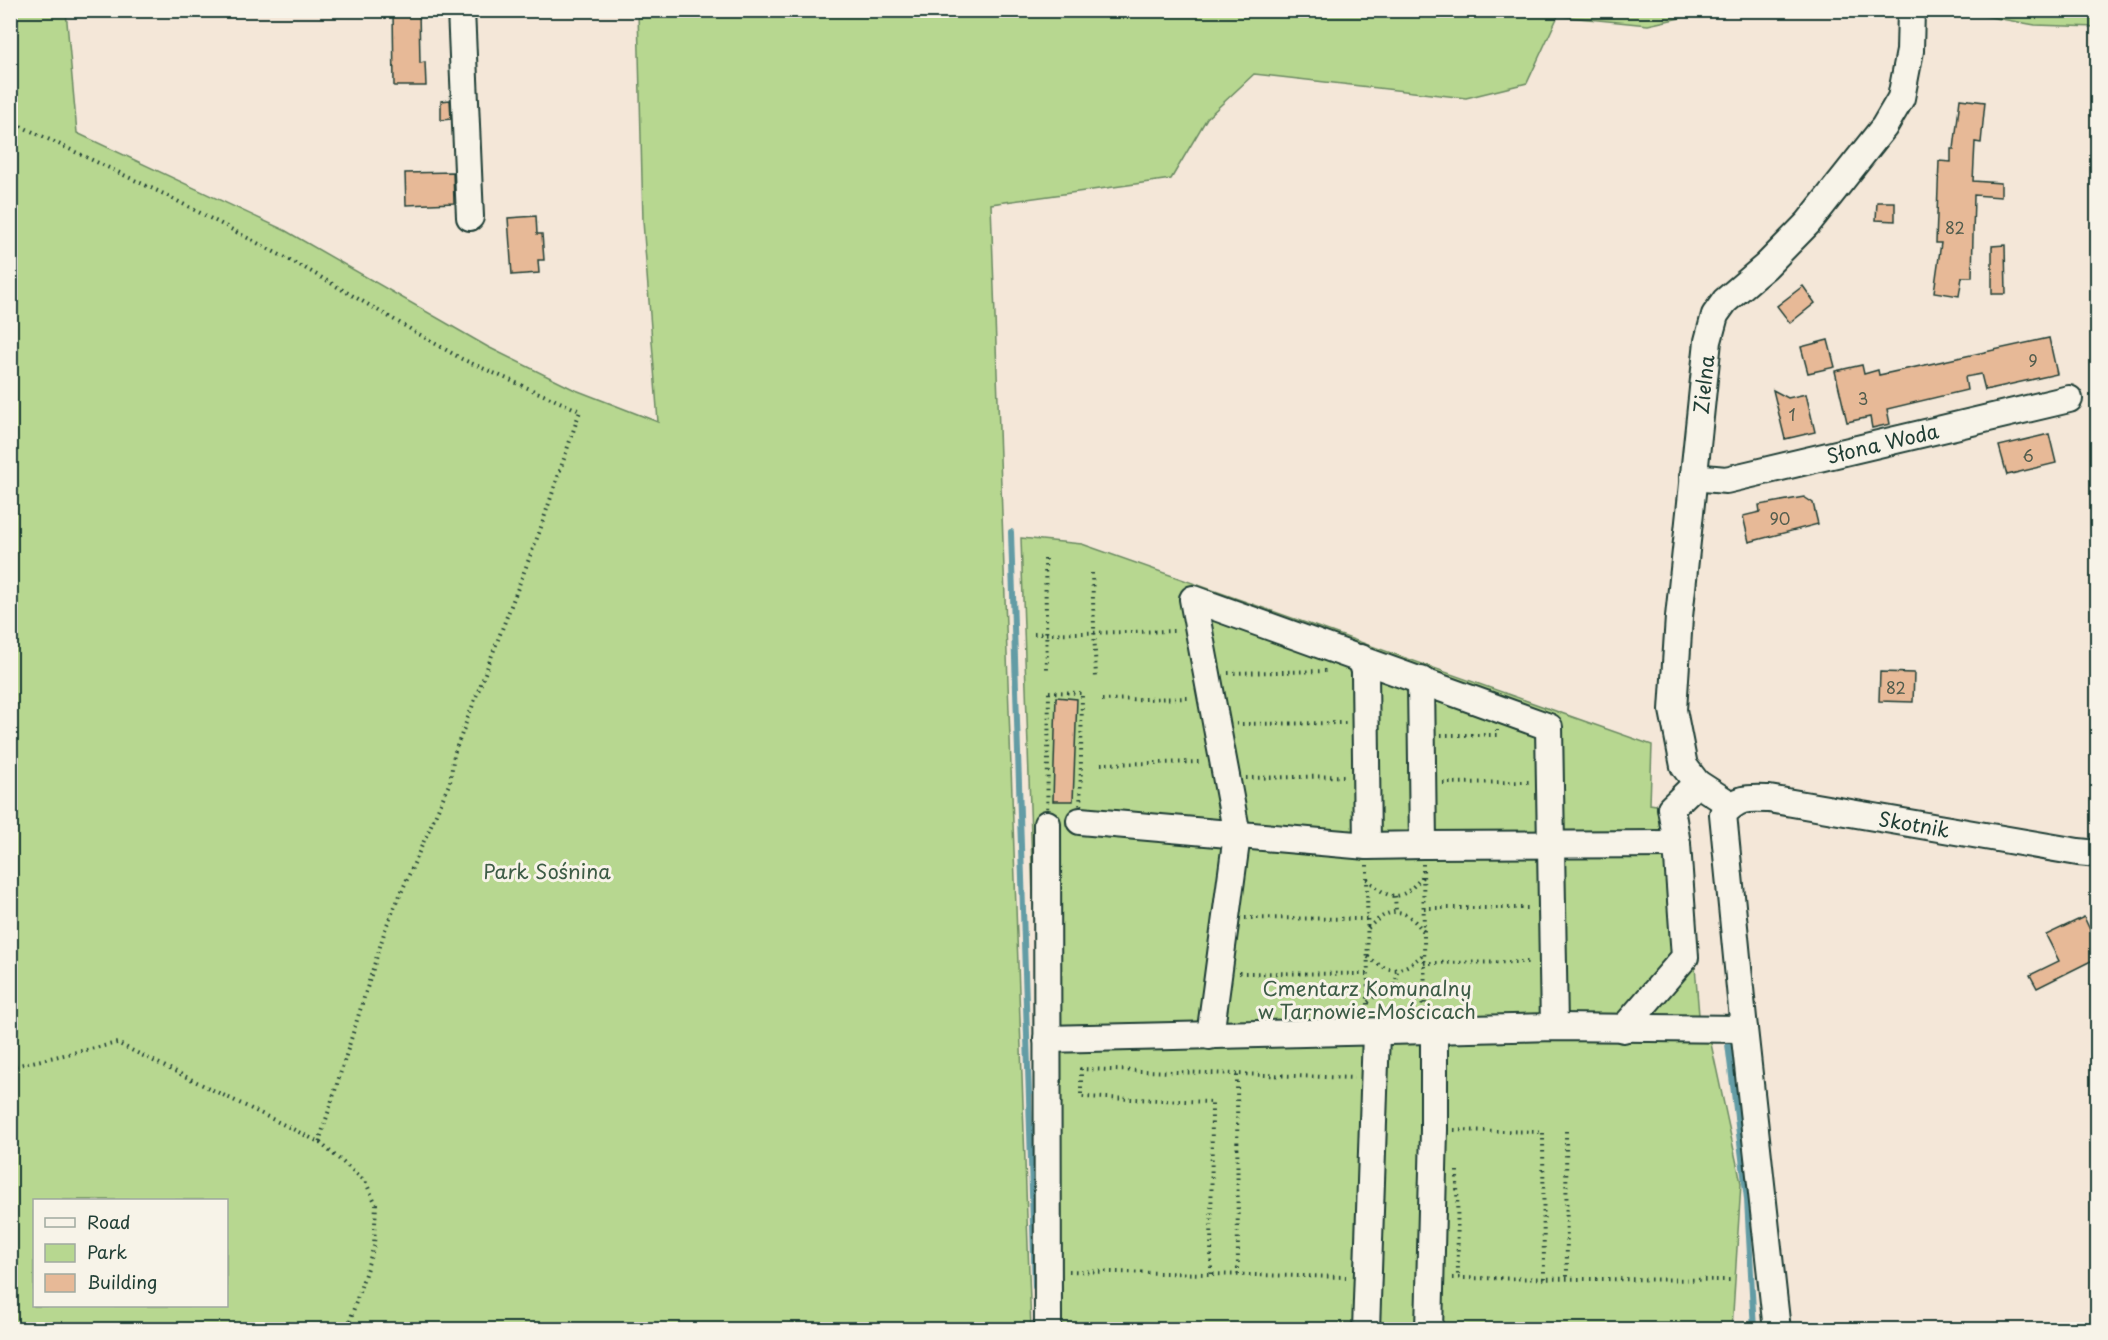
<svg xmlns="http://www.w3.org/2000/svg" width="2108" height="1340" font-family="'Playpen Sans',sans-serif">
<rect width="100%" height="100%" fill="#f4e7d8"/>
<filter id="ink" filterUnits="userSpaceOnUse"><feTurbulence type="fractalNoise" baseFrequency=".0167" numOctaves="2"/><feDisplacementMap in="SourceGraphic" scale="12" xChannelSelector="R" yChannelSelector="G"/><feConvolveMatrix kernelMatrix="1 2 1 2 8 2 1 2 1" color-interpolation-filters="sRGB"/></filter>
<g filter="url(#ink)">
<path fill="#b7d790" stroke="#6b8a62" stroke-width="1.5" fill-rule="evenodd" d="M10,11H66L77,133L286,231L488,347L573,389L658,422L643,221L638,11H1701L1698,14L1648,25L1558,16L1527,83L1466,98L1254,74L1207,118L1171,179L991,204L1031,1330L11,1329ZM34,1200H226V1306H34Z
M1966,11H2097V27L2035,25L1973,14Z
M1021,538L1082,544L1652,745L1650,804L1682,809L1701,1039H1710L1741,1183L1732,1329H1044L1041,1136Z"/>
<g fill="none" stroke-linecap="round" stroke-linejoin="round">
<path stroke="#639ca5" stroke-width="6" d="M1011,532L1035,1287
M1727,1036L1747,1199L1754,1330"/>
</g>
<path fill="#e7b997" stroke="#1f3d34" stroke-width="1.5" d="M393,10H419L420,63L425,62L426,86H394Z
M1960,99L1985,102L1981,143L1975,142L1973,181L2001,183V197L1974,195L1972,277H1962L1959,296L1934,292L1941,243H1936L1939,161L1951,162V149H1954Z
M450,100L451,119L441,120V101Z
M453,172L454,203L406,205L405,173Z
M1877,202H1895V221L1876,220Z
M536,216L537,234H542L544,260H538L539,273L512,275L508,218Z
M2005,245L2006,294H1992V246Z
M1803,286L1815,303L1790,323L1777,306Z
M2049,338L2057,374L1985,390L1981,374L1965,377L1967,390L1887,409L1890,424L1872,428L1870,417L1847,422L1835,371L1862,365L1864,374L1878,370L1879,375Z
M1828,340L1835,367L1808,373L1801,347Z
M1773,390L1788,398L1806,394L1815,432L1785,439Z
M2049,434L2056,463L2007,475L1999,446Z
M1804,497L1813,503L1818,524L1749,542L1743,516L1760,512L1759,505Z
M1880,672L1914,673L1913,702L1879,701Z
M1056,697L1077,699L1073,801H1053Z
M2084,917L2097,945V958L2037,988L2030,975L2059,961L2046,935Z"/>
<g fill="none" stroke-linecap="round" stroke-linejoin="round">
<g stroke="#1f3d34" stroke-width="30">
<g id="minor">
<path d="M461,10L470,217"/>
<path id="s1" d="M1693,477L1726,480L2069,399"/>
<path id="s2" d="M1731,805L1697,783L1684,766L1673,710L1679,617L1708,341L1715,315L1725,301L1766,266L1808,223L1884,127L1901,98L1910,51L1911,10"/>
<path d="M1080,821L1367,846L1365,671L1361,658"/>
<path d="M1047,824L1048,1330"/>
<path d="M1423,845L1677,844"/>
<path d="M1367,846L1423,845L1421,680"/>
<path d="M1623,1029L1685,957L1677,844L1671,808L1697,783"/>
<path d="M1210,1036L1237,835L1193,599L1549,727L1554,1027"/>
<path d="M1047,1039L1554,1027L1744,1029"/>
<path d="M1366,1330L1376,1033"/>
<path d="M1429,1330L1434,1130V1032"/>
<path id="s3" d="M1777,1330L1744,1029L1723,814C1739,797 1747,798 1769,799L2078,852L2098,854"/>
</g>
</g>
<path stroke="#1f3d34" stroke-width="4" stroke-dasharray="1.5 4.5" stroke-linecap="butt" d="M10,121L166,195L303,267L462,359L580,411L539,533L454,754L450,782L386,927L319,1142
M1045,559L1047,671
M1092,573L1096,679
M1034,634L1177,631
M1228,673L1329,671
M1049,692L1082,693L1080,821L1047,824Z
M1102,700L1189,698
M1236,724L1346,723
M1441,735H1497V730
M1101,764L1202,762
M1246,778L1347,776
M1443,783L1529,782
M1423,864L1425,1010
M1367,865L1368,1011
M1367,879C1391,902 1401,902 1423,876
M1395,896L1396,911
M1424,908H1531
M1245,918L1367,919
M1368,928C1391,906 1404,906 1424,932
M1368,957C1392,976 1402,972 1424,954
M1424,963L1532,962
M1239,973L1368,974
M1396,985L1397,970
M1368,1002C1396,978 1400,979 1424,1006
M10,1067L117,1043L319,1142L365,1181L376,1204L374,1246L347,1330
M1454,1130L1543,1132L1544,1279
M1566,1131L1567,1279
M1457,1171L1458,1278
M1069,1271L1346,1277
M1211,1274L1212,1102L1081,1097V1069L1237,1074
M1238,1275L1237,1074L1354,1078
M1452,1278L1732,1280"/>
<use href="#minor" stroke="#f7f3e8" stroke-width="26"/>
</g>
</g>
<g text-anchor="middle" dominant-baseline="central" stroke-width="6" stroke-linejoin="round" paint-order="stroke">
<g font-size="16" fill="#515c4d">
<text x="1955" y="227">82</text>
<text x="2033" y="360">9</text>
<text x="1863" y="398">3</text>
<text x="1792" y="414">1</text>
<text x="2028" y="455">6</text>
<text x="1780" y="518">90</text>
<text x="1896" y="687">82</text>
</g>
<g font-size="20" fill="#1f3d34" stroke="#f7f3e8">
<text stroke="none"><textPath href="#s2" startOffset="446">Zielna</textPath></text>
<text stroke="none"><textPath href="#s1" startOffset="194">Słona Woda</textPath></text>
<text stroke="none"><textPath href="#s3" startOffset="717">Skotnik</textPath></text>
</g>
<g font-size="20" fill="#3d5c46" stroke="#f7f3e8">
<text x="547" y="871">Park Sośnina</text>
<text x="1367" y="988">Cmentarz Komunalny<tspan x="1367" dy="23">w Tarnowie-Mościcach</tspan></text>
</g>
</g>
<rect width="2108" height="1340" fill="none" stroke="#f7f3e8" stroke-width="36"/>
<rect x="18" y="18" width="2072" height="1304" fill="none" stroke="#1f3d34" stroke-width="2" filter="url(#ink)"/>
<rect x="33" y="1199" width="195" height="108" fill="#f7f3e8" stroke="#a1aaa0" stroke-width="1.5"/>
<rect x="45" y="1218" width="30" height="9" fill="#f7f3e8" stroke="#a1aaa0" stroke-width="1.5"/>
<text x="87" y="1229" font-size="18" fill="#1f3d34">Road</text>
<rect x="45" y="1244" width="30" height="18" fill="#b7d790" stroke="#a1aaa0" stroke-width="1.5"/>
<text x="87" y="1259" font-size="18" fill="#1f3d34">Park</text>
<rect x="45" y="1274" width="30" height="18" fill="#e7b997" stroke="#a1aaa0" stroke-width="1.5"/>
<text x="87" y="1289" font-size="18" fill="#1f3d34">Building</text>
</svg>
